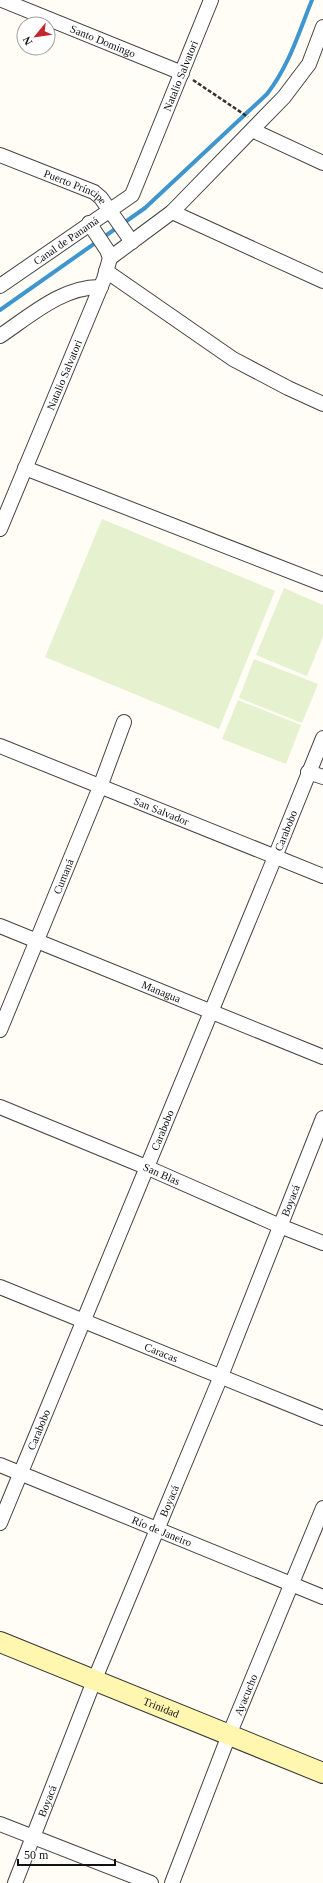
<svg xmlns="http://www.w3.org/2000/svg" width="323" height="1883" font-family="Georgia,serif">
<rect width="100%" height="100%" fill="#fffdf5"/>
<path fill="#e6f2cf" d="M102,519L275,591L219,729L45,657Z
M284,588L323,605V637L307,676L256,655Z
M254,659L318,684L302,723L239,698Z
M238,700L301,725L286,764L222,739Z"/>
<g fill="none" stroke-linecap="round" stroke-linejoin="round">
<path stroke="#3f96cf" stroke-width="4" d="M0,310L145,208L267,94C289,66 299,32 312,0"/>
<g stroke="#444" stroke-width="16">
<g id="street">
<path id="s1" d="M2,0L182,73"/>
<path d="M252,130L323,163"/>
<path id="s2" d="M0,155L94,192L101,198L132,242"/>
<path d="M172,212L323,281"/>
<path d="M110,258L172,212L284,97L309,64L323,27"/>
<path d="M106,271L233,359L288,388L323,404"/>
<path id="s3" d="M0,286L132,195L211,0"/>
<path d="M0,336C30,316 63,286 101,287"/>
<path d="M25,468L323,584"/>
<path id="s4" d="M0,529L104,279L110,258L107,250L89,223"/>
<path id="s5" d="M0,746L323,876"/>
<path d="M308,772L323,777"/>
<path id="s6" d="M0,926L323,1057"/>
<path id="s7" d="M0,1030L100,787L124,722"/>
<path id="s8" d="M0,1107L146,1167L280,1226L323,1243"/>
<path id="s9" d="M0,1287L323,1418"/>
<path id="s10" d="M0,1465L323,1597"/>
<path id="s11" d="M0,1523L275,857L323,738"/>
<path d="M0,1824L151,1883"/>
<path id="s12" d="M15,1883L94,1681L221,1376L323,1118"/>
<path id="s13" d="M172,1883L229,1735L323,1508"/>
</g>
</g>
<g stroke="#333" stroke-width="22">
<g id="secondary">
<path id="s14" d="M0,1642L323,1773"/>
</g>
</g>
<path stroke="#333" stroke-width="2.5" stroke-dasharray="4 2" stroke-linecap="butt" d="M193,80L248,117"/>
<use href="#street" stroke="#fff" stroke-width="14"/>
<use href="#secondary" stroke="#fff6b0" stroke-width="20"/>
</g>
<g text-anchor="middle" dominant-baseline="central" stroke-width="4" stroke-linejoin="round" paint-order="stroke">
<g font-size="11" fill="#111" stroke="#fff">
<text stroke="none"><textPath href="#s1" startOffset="109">Santo Domingo</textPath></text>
<text stroke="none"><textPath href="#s3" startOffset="289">Natalio Salvatori</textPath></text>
<text stroke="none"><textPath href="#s2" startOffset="82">Puerto Príncipe</textPath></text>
<text stroke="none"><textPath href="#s3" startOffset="80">Canal de Panamá</textPath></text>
<text stroke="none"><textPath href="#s4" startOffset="167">Natalio Salvatori</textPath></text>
<text stroke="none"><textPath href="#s5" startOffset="174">San Salvador</textPath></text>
<text stroke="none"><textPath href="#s11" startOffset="749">Carabobo</textPath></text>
<text stroke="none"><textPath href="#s7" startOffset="166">Cumaná</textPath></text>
<text stroke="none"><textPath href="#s6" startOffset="174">Managua</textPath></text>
<text stroke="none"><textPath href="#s11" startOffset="425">Carabobo</textPath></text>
<text stroke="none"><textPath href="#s8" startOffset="175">San Blas</textPath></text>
<text stroke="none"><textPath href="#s12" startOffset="736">Boyacá</textPath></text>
<text stroke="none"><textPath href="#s9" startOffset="174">Caracas</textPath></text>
<text stroke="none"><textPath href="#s11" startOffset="101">Carabobo</textPath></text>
<text stroke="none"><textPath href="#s12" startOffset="412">Boyacá</textPath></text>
<text stroke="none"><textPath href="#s10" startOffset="175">Río de Janeiro</textPath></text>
<text stroke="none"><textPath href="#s13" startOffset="202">Ayacucho</textPath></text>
<text stroke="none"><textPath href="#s14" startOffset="174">Trinidad</textPath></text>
<text stroke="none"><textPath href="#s12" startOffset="88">Boyacá</textPath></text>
</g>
</g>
<g transform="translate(36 36) rotate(241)"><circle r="19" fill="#ffffff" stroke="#a0a0a0"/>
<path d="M0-3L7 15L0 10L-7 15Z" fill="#c4262e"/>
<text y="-6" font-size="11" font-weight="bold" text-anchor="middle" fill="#111111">N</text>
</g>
<path d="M18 1859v6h97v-6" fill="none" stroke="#111111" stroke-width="2"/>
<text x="24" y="1859" font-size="12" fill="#111111" stroke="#ffffff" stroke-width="3" paint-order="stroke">50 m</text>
</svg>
